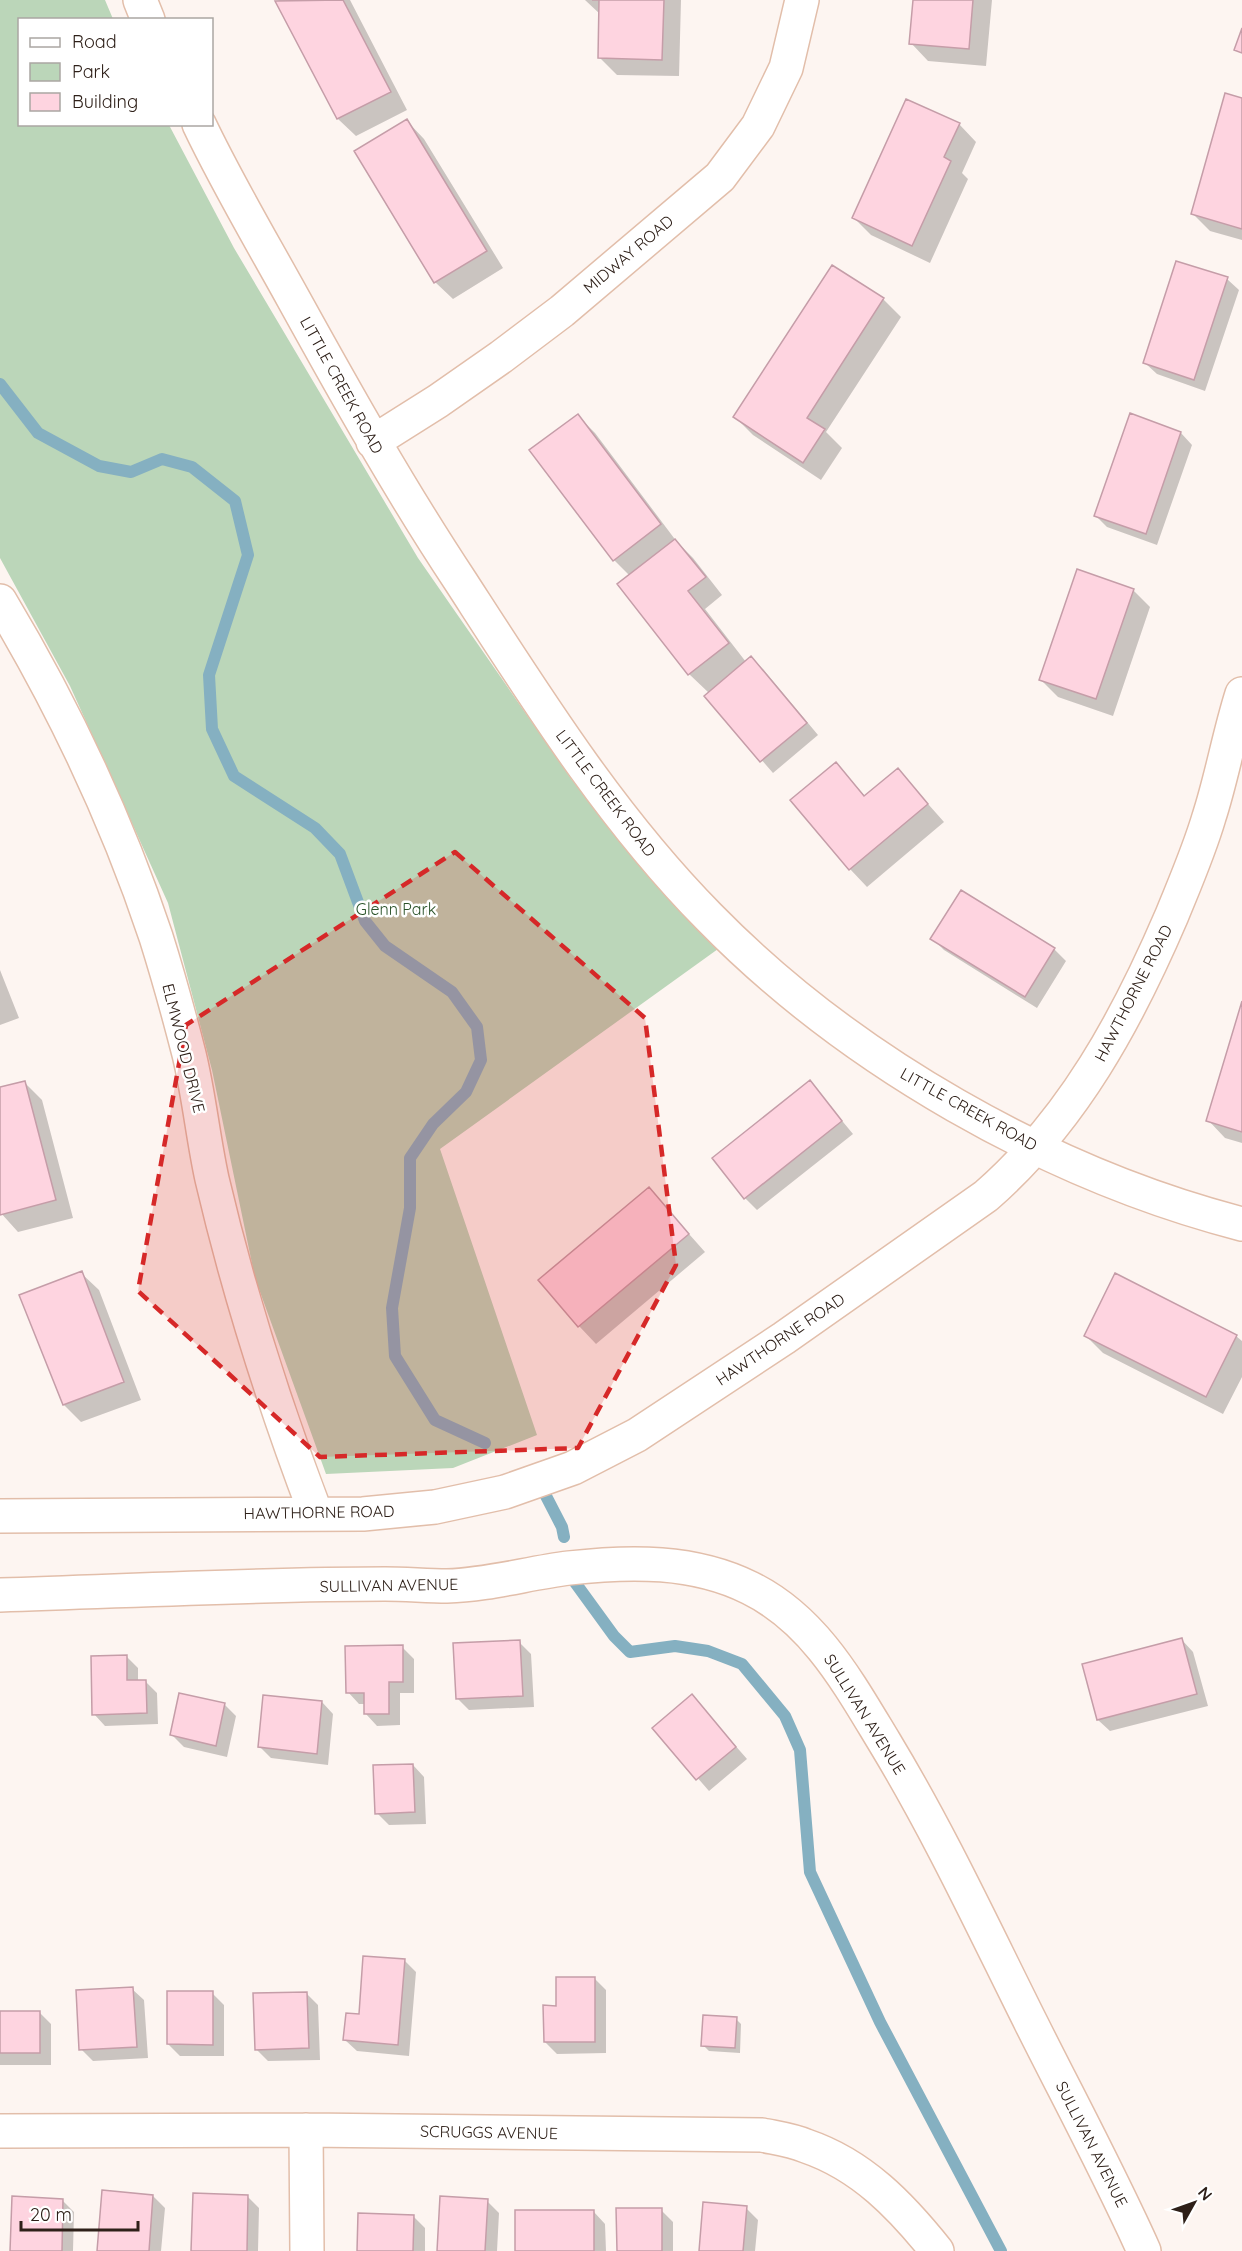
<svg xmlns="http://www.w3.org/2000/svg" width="1242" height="2251" font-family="Quicksand,sans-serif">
<rect width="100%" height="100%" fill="#fdf5f1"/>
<path fill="#bbd6b9" d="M0,0H105L113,19L20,20V124L169,125L234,248L418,558L572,780L718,949L440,1149L537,1435L453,1468L326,1474L255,1278L212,1070L168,903L70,686L0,558Z"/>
<path fill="#0003" d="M280,0H350L407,110L356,136L338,119L277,1Z
M585,0H681L679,76L617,75L600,58L601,15Z
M914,0H992L986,66L928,61L911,43Z
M1242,100V240L1210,231L1192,213Z
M407,121L424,139L503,268L453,299L435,282Z
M959,124L976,142L962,173L968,179L930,263L871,235L854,218Z
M833,267L883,299L901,317L826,432L842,448L821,480L753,435L735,417Z
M1227,279L1239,290L1205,391L1157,374L1145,363Z
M578,416L595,433L677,542L693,558L722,595L705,609L746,662L751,658L763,669L818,735L773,773L706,696L709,693L689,674L619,585L630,576L614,560Z
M1181,433L1192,445L1157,545L1107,527L1095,515Z
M1133,590L1150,607L1113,716L1058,697L1040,679Z
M836,764L866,797L898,770L944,822L867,887L850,869Z
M961,892L1054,949L1066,961L1037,1008L944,950L932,938Z
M0,970L19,1018L0,1025Z
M1242,1005V1143L1225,1138L1208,1120Z
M810,1082L853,1134L757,1210L745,1198Z
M25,1083L42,1100L73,1218L18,1232L0,1212V1089Z
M649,1189L705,1252L596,1344L579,1326Z
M81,1273L99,1290L141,1400L81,1422L64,1405Z
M1085,1335L1236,1336L1242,1341V1377L1223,1414L1103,1353Z
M1182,1640L1193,1652L1208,1706L1110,1731L1098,1720Z
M519,1642L531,1654L534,1707L469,1710L457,1698Z
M402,1647L414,1659V1693H400V1725L377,1726L366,1714L365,1704H359L348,1692Z
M126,1656L138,1668V1682L145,1681L157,1693L158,1724L105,1726L94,1714Z
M692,1696L747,1759L709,1791L654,1728Z
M322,1702L333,1714L328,1765L271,1758L260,1747Z
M224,1704L236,1716L227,1757L184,1747L172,1735Z
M413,1765L424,1777L426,1824L389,1825L377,1813Z
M404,1960L416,1972L409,2056L357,2051L345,2040L360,2016Z
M594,1978L606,1990V2053L557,2054L545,2042Z
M132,1989L144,2000L148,2058L93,2061L81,2049Z
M212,1993L224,2005V2056H180L168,2044Z
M306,1993L318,2005L320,2060L268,2061L256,2049Z
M39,2012L51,2024V2065H0V2013Z
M736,2019L741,2024L740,2053L709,2051L703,2045Z
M153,2196L165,2208L161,2251H98Z
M247,2196L259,2208L258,2251H193Z
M62,2200L74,2212L73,2251H11Z
M487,2201L499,2213L497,2251H439Z
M746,2208L758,2220L755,2251H700Z
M661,2210L673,2222V2251H618Z
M594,2212L605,2224L606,2251H517Z
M413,2216L425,2228V2251H358Z"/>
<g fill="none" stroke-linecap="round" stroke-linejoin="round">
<path stroke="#85b0c1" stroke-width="12" d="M0,384L38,433L99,466L131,472L162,459L192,467L235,501L248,555L209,675L212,729L234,776L315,828L340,854L365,921L385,946L452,992L477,1027L481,1060L466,1092L433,1124L410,1158V1208L392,1308L395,1356L435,1420L485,1443
M546,1496L562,1527L564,1537
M574,1581L614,1636L630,1652L675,1646L708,1651L742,1664L785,1716L800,1750L810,1872L880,2022L1001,2251"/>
</g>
<path fill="#fed4e0" stroke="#c59da8" stroke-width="1.5" d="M343,0L391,92L337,119L275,1Z
M592,0H664L662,60L598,58L599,0Z
M913,0H973L969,49L909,44Z
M1242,28V53L1234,50Z
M1225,93L1242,98V229L1191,214Z
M906,99L960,123L944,157L951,161L912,246L852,218Z
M407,119L487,251L434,283L354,151Z
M1176,261L1228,277L1194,380L1143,363Z
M832,265L884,298L807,418L825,429L803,463L733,417Z
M1130,413L1181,432L1146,534L1094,516Z
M578,414L661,524L613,561L529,450Z
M675,539L706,577L688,591L729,643L688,675L617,584Z
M1077,569L1134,589L1096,699L1039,680Z
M751,656L807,723L760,762L704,696Z
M836,762L864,796L898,768L928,804L849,870L790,800Z
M961,890L1055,948L1025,997L930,939Z
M1242,1001V1132L1206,1121Z
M810,1080L842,1121L744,1199L712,1158Z
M25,1081L56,1200L0,1215V1087Z
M649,1187L689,1234L578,1327L538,1280Z
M82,1271L124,1382L63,1405L19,1295Z
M1115,1273L1237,1335L1206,1397L1084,1336Z
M1182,1638L1197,1694L1097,1720L1082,1664Z
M520,1640L523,1696L456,1699L453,1643Z
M403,1645V1682H389V1714H364V1693H346L345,1646Z
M127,1655V1680H146L147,1713L92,1715L91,1656Z
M179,1693L225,1703L216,1746L170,1735Z
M692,1694L736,1747L696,1780L652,1728Z
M263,1695L322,1701L317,1754L258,1747Z
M413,1764L415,1812L375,1814L373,1765Z
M363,1956L405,1959L398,2045L343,2040L346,2013L359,2014Z
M556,1977H595V2042H544L543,2005L556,2006Z
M133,1987L137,2047L79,2050L76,1990Z
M167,1991H213V2045L167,2044Z
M307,1992L309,2048L255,2050L253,1993Z
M0,2011H40V2053H0Z
M703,2015L737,2017L735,2048L701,2046Z
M102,2190L153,2195L149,2251H97Z
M193,2193L248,2195L247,2251H191Z
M12,2196L63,2199L62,2251H10Z
M440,2196L488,2199L485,2251H437Z
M703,2202L747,2206L743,2251H699Z
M616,2208H662V2251H617Z
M515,2210H594V2251H515Z
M358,2213L414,2215L413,2251H357Z"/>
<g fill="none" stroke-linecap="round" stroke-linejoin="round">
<g stroke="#e2beaa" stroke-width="36">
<path id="minor" d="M140,0L148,20
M199,124C227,183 261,240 293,298C346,394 400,490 461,582C536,698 611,818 709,917C849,1060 1049,1174 1242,1224
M373,442L438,401L501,357L562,311L720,177L758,126L786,68L802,0
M0,601C63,706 117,820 156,937C168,975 179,1015 189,1054C199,1095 203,1138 212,1179C239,1294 274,1404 316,1514
M0,1516L363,1514L435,1507L505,1492L573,1468L637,1435L784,1338L986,1196C1073,1120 1127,1020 1172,915C1185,883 1199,851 1209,817C1222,777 1229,735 1242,694
M0,1595C128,1591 257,1584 385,1584C406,1584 427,1586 447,1586C489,1585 528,1573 569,1568C630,1561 694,1560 750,1588C815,1620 849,1684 885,1743C940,1834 984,1929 1031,2023C1069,2099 1109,2173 1144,2251
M306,2130L307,2251
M0,2131L306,2130L762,2135C776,2138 792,2140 806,2146C862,2165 901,2206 937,2251"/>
</g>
<use href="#minor" stroke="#fff" stroke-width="33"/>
</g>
<path fill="#d62828" fill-opacity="0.2" stroke="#d62828" stroke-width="4.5" stroke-dasharray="12 8" stroke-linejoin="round" d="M455,852L645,1018L676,1265L578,1448L320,1457L138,1291L186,1025Z"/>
<g text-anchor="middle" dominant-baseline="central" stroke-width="5" stroke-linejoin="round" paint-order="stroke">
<g font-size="16" fill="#2e2019" stroke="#fff">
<text transform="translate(628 254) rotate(-40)">MIDWAY ROAD</text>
<text transform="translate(342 385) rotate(61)">LITTLE CREEK ROAD</text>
<text transform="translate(606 793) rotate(53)">LITTLE CREEK ROAD</text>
<text transform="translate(1133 993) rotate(-63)">HAWTHORNE ROAD</text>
<text transform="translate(184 1048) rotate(76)">ELMWOOD DRIVE</text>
<text transform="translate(969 1109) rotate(29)">LITTLE CREEK ROAD</text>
<text transform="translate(780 1339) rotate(-34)">HAWTHORNE ROAD</text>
<text transform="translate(319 1512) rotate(-1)">HAWTHORNE ROAD</text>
<text transform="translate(389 1585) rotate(-1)">SULLIVAN AVENUE</text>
<text transform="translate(865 1714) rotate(58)">SULLIVAN AVENUE</text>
<text transform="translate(489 2132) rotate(1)">SCRUGGS AVENUE</text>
<text transform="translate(1092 2144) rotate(63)">SULLIVAN AVENUE</text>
</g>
<g font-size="16" fill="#295229" stroke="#fff">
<text x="396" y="909">Glenn Park</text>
</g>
</g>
<rect x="18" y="18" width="195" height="108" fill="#ffffff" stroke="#aba6a3" stroke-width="1.5"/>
<rect x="30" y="38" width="30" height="9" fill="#ffffff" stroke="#aba6a3" stroke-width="1.5"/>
<text x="72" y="48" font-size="18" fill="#2e2019">Road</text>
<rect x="30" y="63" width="30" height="18" fill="#bbd6b9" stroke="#aba6a3" stroke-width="1.5"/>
<text x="72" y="78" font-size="18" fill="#2e2019">Park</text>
<rect x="30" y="93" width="30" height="18" fill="#fed4e0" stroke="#aba6a3" stroke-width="1.5"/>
<text x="72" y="108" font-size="18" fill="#2e2019">Building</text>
<g transform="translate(1194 2203) rotate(50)" stroke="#ffffff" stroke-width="4.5" paint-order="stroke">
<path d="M0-4.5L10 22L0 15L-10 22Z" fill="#2e2019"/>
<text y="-9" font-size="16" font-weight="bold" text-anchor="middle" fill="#2e2019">N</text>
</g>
<path d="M21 2221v9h117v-9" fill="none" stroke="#2e2019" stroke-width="3"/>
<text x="30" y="2221" font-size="18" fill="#2e2019" stroke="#ffffff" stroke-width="4.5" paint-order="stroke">20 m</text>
</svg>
